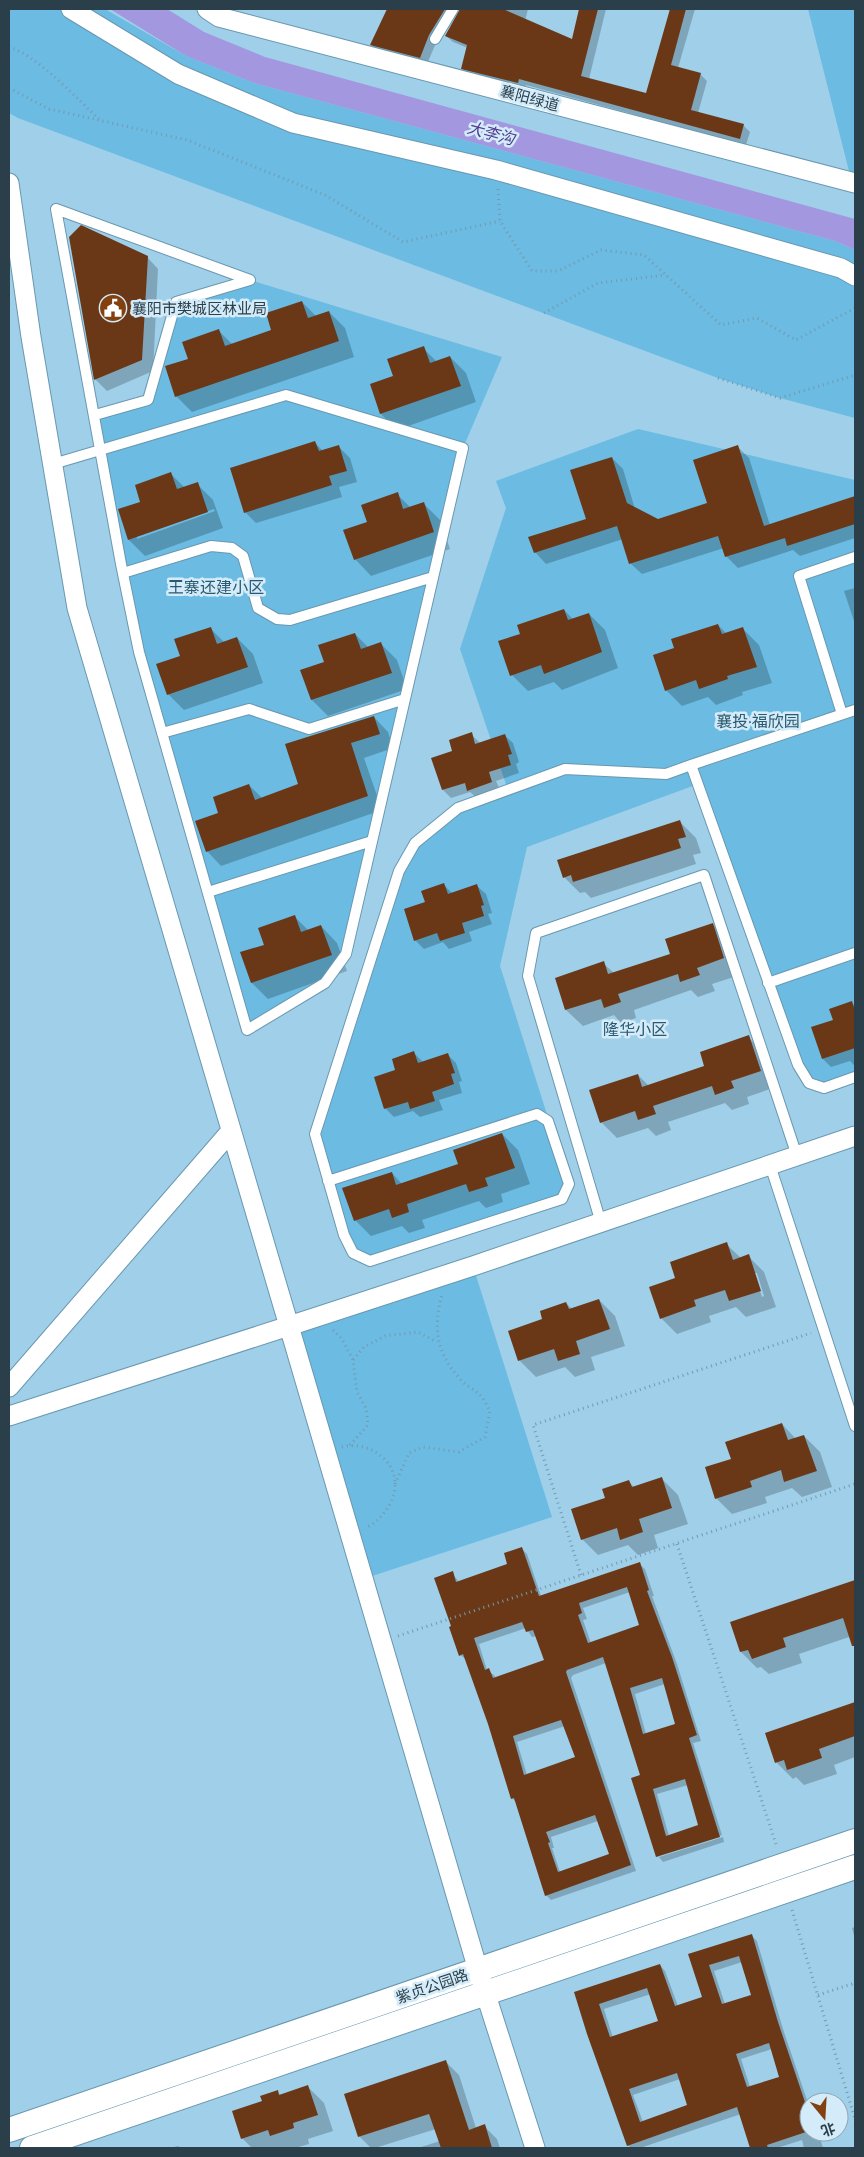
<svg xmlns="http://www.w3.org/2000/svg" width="864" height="2157" font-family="Manrope,'Noto Sans SC',sans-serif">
<rect width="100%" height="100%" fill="#9fcfe9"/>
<path fill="#6bbbe2" d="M9,9H105L186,56L254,83L835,241L855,250V418L780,398L718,378L18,118L9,113Z
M808,9H855V183H852Z
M250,280L502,357L463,448L346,954L325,983L247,1030L139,652L95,415L148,400L176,302Z
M638,429L855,480V1077L824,1088L809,1083L698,784L527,847L500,966L569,1184L562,1199L370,1261L353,1253L315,1134L399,871L436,824L508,790L460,649L506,508L496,481Z
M473,1266L552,1517L363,1579L289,1326Z"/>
<path fill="#a397e0" d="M110,9H167L204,32L265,57L855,219V250L835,241L254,83L186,56Z"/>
<path fill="#0003" fill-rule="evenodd" d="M388,9H460L454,12L436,43L427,64L378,51L372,45Z
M462,9H528L525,21L573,41L581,9H606L589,79L647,95L671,11L664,9H695L678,68L700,74L707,81L698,113L743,125L750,132L746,145L526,85L525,89L469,75L462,68L468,48L453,42L446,36Z
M70,238L147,257L158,269L153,371L107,391L96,380Z
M302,302L316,316L329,312L345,328L354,357L192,412L176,396L190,359L219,331L233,345L273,331Z
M423,348L437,362L450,357L466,373L476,402L397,430L381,414L371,384L394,376Z
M315,443L323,451L338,446L350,458L357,482L339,487L342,497L256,523L245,512Z
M738,447L749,458L770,525L855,497V538L800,556L793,550L738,568L726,556L724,548L642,574L630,563L623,539L546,564L535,552L588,520L612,458L623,469L635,509L658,520L708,504Z
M171,474L185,488L197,484L213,500L223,528L145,556L129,540L120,510L142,502ZM214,509L215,511L137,539V536Z
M397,494L411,508L424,504L440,520L450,549L371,576L355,559L368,522Z
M855,588V624L844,591Z
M564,610L573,619L589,614L605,630L618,668L562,690L554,682L528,691L512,675L522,634Z
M718,625L727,634L743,629L759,645L772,683L742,692L743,695L716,705L708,697L682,706L666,690L676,649Z
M210,628L224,642L237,638L253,654L263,683L184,710L168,694L181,657Z
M355,634L369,648L381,644L397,660L407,689L328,716L312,700L302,671L326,663Z
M374,717L388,732L393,748L364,758L382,810L221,866L207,851L220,814L249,785L262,798L300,785Z
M471,734L480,743L504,735L513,743L519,762L516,764L519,773L496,781L500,790L477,798L470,792L451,798L443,790Z
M680,822L696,838L701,853L693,855L696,864L591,898L585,892L580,893L564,877Z
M444,885L452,893L477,886L486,894L492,913L488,914L492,924L469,932L472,941L449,949L443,942L424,949L415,940Z
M295,917L309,931L321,926L337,943L347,971L268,999L252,983L242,953L265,945Z
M712,924L728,940L740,975L712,984L715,991L698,997L691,990L634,1010L636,1018L621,1023L614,1015L583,1026L566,1010L556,979L603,963L614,973L671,954Z
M852,1003L855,1006V1066L850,1061L831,1067L823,1059L813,1028L835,1021Z
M748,1037L764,1053L776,1087L747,1097L749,1104L732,1110L725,1103L668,1122L671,1130L656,1136L648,1128L617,1138L601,1122L638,1075L649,1086L706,1067Z
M414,1053L423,1062L447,1054L456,1063L462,1081L459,1082L462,1093L439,1100L443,1110L420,1117L413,1111L394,1117L386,1109L375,1078L397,1071Z
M502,1134L518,1150L530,1184L501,1194L503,1202L486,1208L479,1201L422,1220L425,1228L409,1233L402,1226L371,1236L355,1220L392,1173L402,1184L460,1165Z
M726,1244L741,1258L748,1256L764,1272L776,1307L746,1317L736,1307L709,1316L711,1322L677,1334L661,1318L677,1279ZM754,1273H757L764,1296L762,1297Z
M599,1300L615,1316L625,1346L591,1357L595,1370L575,1377L565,1367L536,1377L520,1361L510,1331L544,1320L566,1303L572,1309Z
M782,1424L796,1439L804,1436L820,1452L832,1487L802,1497L792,1488L765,1497L767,1503L732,1514L716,1498L732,1459Z
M662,1479L678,1495L688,1524L654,1535L658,1548L638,1555L628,1545L598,1555L582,1539L607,1498L629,1482L635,1488Z
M521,1548L527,1554L541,1596L639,1564L645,1569L654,1596H652L677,1664L701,1741L693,1743L722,1835L659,1855V1857L723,1837L724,1842L663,1862L658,1856L641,1776L606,1663L573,1675L571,1678L636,1871L551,1900L546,1895L517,1803L512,1798L489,1724L467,1660L460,1655L453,1627L452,1573L459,1582L509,1564ZM630,1592L641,1626L591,1643L583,1620L587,1619L583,1608ZM526,1628L532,1637L537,1636L546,1661L496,1679L494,1675L487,1670L479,1644ZM665,1684L677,1725L646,1734L635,1694ZM565,1726L577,1758L527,1775L517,1742ZM688,1785L700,1826L669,1836L657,1794ZM598,1821L610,1855L560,1872L552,1848H554L551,1837Z
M855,1581V1635L799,1654L802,1663L769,1674L761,1667L757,1668L741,1652L731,1623Z
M855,1703V1757L834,1765L837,1774L804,1785L796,1777L793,1779L777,1763L767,1734Z
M855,1927V1939L852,1928Z
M751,1935L757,1941L783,2029L809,2106V2132H818L823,2148H804L802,2140L777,2148H752L741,2114L640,2148H631L628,2145L576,1993L660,1965L665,1971L678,2006L703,1998L690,1955ZM742,1962L753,1996L725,2004L714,1971ZM651,1994L660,2022L613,2038L604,2009ZM772,2049L781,2078L750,2087L741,2059ZM680,2079L689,2106L643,2122L633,2095Z
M446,2062L459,2075L476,2128L484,2126L497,2139L500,2148H418L440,2141L436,2129L375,2148H371L359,2136Z
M308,2087L324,2103L333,2131L308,2139L309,2144L295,2148L282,2147L252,2148L242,2138L277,2092L281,2095Z
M178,2146L181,2148H170Z"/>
<path fill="#6a3817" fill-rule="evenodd" d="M387,9H445L429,35L420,58L370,45Z
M460,9H503L572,39L579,9H598L581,76L646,93L670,9H686L671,65L701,73L691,110L744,124L740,139L519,79L518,83L461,69L467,45L445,36Z
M81,225L148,256L142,360L94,380L69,237Z
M302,301L308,318L329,311L339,341L175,397L165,366L188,359L182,342L219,329L225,346L271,330L266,313Z
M424,346L430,363L450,356L461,386L380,414L370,384L393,376L387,359Z
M315,441L319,451L339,445L347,471L329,476L332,485L244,513L230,468Z
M738,445L764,526L855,496V524L787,546L785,538L725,557L718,536L629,564L617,526L534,553L528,537L586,519L570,470L612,457L627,503L658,519L707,503L693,460Z
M171,472L177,489L198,482L208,512L128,540L118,509L140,502L135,485Z
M398,492L403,509L424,502L434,532L354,560L343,530L367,522L361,505Z
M564,609L568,620L589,613L602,652L544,674L541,665L510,676L498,641L520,634L517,625Z
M718,624L722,634L743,627L757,667L727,676L728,679L699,689L696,680L665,691L653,655L674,648L671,639Z
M211,627L217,644L237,637L248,667L167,695L156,664L180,656L174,639Z
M355,633L361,649L381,642L392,673L311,700L300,670L324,662L318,645Z
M374,716L380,734L351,743L368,796L206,852L195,821L218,813L213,797L249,784L255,800L298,784L285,744Z
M472,732L475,744L505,734L512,754L508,755L511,765L489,772L492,782L467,791L465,783L442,790L431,758L452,751L449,740Z
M680,820L686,837L678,839L681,848L573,882L571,875L563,878L557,860Z
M444,883L448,894L477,884L484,905L481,906L484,916L462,923L465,933L440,941L437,933L414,941L404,909L425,902L421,891Z
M295,915L301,932L321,925L332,955L251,983L240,952L264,945L258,928Z
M713,923L724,958L697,968L700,975L680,982L678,974L618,994L621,1002L604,1008L601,999L565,1010L555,978L604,961L608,974L670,954L665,939Z
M852,1001L855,1011V1048L822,1059L811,1027L833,1020L829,1009Z
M749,1035L761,1071L731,1081L734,1088L715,1095L712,1086L653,1106L656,1114L638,1120L635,1111L600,1123L589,1090L638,1074L642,1087L704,1066L700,1052Z
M414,1051L418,1063L448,1053L455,1073L451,1074L454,1084L432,1092L435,1101L410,1109L408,1102L384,1109L374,1077L395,1070L392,1059Z
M502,1133L515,1168L485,1178L488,1186L469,1192L466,1184L407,1204L409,1212L392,1218L389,1209L354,1221L342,1188L392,1172L396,1185L458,1164L453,1150Z
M727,1242L733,1260L749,1254L761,1291L729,1301L725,1290L694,1300L696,1306L660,1319L649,1287L675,1278L670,1262Z
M599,1299L610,1329L576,1341L580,1354L558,1361L554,1349L518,1361L508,1331L542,1319L540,1311L566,1302L569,1309Z
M782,1423L788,1440L804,1435L817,1471L784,1482L781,1470L750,1481L752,1487L715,1499L705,1467L731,1459L725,1442Z
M662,1477L672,1508L639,1519L643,1532L620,1540L617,1528L581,1540L571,1509L605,1498L602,1489L629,1480L632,1487Z
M522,1547L539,1596L640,1562L649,1590L647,1591L672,1657L697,1735L689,1738L720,1837L656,1857L631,1778L640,1775L603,1657L567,1670L566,1672L631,1865L545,1896L514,1798L511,1799L488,1724L463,1654L459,1656L449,1627L451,1626L434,1578L453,1571L456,1582L507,1564L504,1553ZM627,1587L639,1625L588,1643L578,1615L582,1613L579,1603ZM522,1622L526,1632L533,1630L544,1660L493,1678L489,1668L485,1670L474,1638ZM662,1678L675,1724L643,1734L630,1688ZM561,1720L575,1757L524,1775L513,1736ZM685,1779L698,1825L666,1836L653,1789ZM595,1815L609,1854L558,1872L548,1843L550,1842L546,1832Z
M855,1580V1646H852L843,1618L783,1638L786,1647L752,1659L748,1650L740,1652L730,1622Z
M855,1702V1736L819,1749L822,1758L787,1770L784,1760L775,1763L765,1733Z
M752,1934L778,2022L809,2114V2131L767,2145L768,2148H750L737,2107L627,2146L587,2034L574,1992L660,1964L675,2006L702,1997L688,1954ZM739,1956L751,1995L722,2004L709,1965ZM647,1988L658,2021L610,2037L599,2004ZM769,2043L779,2077L747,2087L736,2054ZM677,2073L687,2105L640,2122L629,2089Z
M446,2060L469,2130L485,2124L492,2148H441L429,2114L358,2137L344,2094Z
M308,2085L318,2115L293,2123L294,2128L270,2136L268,2130L241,2139L232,2111L262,2101L260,2096L278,2090L279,2095Z"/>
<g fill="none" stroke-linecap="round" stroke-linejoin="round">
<g stroke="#6998b0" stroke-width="12">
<path id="service" d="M435,39L453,9
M53,464L286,395L463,448L346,954L325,983L247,1030L139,652L121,564L56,209L250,280L176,302L148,400L95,415
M123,573L211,546L232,548L243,556L258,608L277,619L290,620L433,577
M842,714L799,576L855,557
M162,733L249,709L309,729L405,699
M691,765L855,710
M208,892L372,841
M768,983L855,953
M770,1165L855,1426
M328,1181L537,1114L548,1121L569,1184L562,1199L370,1261L353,1253L344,1235L315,1134L399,871L415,843L458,808L565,769L666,774L691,765L798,1065L809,1083L824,1088L855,1077
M601,1223L528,976L536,933L704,875L797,1156"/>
</g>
<g stroke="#6998b0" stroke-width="21">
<path id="minor" d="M71,9L178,74L293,123L496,170L841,268L855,276
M207,9L219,17L855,183
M9,183L31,337L77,608L289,1326L473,1266L855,1136
M9,1387L231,1131
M9,1416L289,1326L478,1970L535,2148"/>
</g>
<g stroke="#6998b0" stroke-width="26">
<path id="tertiary" d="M9,2130L855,1841
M32,2148L855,1867"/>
</g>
<path stroke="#749aae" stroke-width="3" stroke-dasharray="1 4" stroke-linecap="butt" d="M9,47C38,56 76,98 99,119
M9,88L49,109L187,140L325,195L403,242L500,221
M498,189L500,221L532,271H558L601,250L644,255L721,325L757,318L796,340L855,308
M544,313L598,283L666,275
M718,378L780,398L855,375
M333,1330L342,1339L353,1360
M350,1445L368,1425L366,1408L357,1392L353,1360L364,1347L385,1336L418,1332L437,1342
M342,1447C365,1441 395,1457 395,1484C396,1500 381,1521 367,1527
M395,1484L409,1453L423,1447L459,1452L485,1437L490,1411C487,1406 484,1399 479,1394C474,1389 466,1386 461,1380C436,1353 433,1329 442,1294
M677,1544L777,1847
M581,1575L533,1425L811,1333
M398,1636L855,1484
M792,1910L855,2119
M818,1995L855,1983"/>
<use href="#service" stroke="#fff" stroke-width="10"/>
<use href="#minor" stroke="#fff" stroke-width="19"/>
<use href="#tertiary" stroke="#fff" stroke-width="24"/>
</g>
<defs>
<g id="civic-disc" transform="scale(1.4375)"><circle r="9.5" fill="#83410f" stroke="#d4ecf9"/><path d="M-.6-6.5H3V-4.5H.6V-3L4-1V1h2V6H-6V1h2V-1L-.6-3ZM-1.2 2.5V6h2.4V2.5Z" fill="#fff"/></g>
</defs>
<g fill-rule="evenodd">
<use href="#civic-disc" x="113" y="308"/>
</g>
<g text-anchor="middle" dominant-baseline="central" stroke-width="5" stroke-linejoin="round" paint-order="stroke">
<g font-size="15" fill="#2b3f4a" stroke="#d4ecf9">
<text transform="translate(530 98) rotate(15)">襄阳绿道</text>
<text transform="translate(432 1986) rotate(-19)">紫贞公园路</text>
</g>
<g font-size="15" fill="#2b3f4a" stroke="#d4ecf9" text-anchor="start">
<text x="132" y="308">襄阳市樊城区林业局</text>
</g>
<g font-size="16" font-style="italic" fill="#513b91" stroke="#d4ecf9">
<text transform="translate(491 133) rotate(15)">大李沟</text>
</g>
<g font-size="16" fill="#2b596f" stroke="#d4ecf9">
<text x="216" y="587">王寨还建小区</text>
<text x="758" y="721">襄投·福欣园</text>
<text x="635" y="1029">隆华小区</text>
</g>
</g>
<rect width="864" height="2157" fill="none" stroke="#2b3f4a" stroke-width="20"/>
<g transform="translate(824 2117) rotate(162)"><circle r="24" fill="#d4ecf9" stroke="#90a7b3"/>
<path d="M0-4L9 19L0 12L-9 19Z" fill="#83410f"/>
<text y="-8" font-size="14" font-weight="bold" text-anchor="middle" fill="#2b3f4a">北</text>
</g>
</svg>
